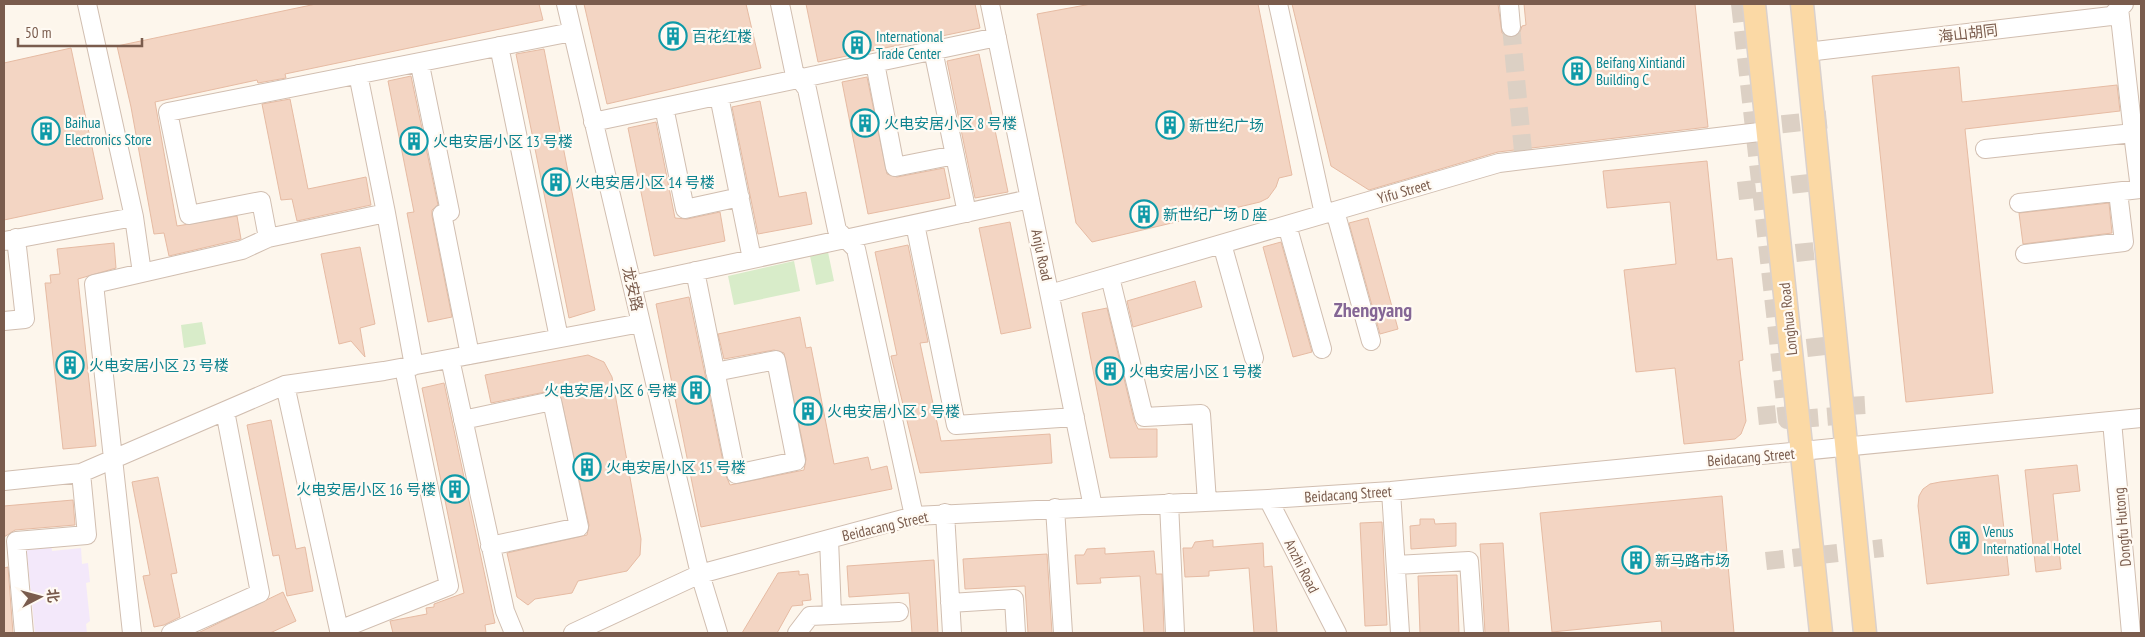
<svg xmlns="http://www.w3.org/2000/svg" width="2145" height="637" font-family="'PT Sans Narrow','Noto Sans SC',sans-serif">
<rect width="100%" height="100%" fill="#fdf6ec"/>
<path fill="#f3e8fa" d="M51,542L52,551L81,548L82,564L88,563L90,582L86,583L90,621L86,624L87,633H35L26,545Z"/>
<path fill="#d8ecc9" d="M828,252L834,281L816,285L810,256Z
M794,261L800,291L734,305L728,276Z
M202,322L206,344L184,348L181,325Z"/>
<path fill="#f3d5c3" stroke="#e6bba3" d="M316,4H539L543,20L285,74L286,78L258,83L257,80L155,102L177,226L237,216L241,239L169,256L164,233L154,234L131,107L117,46Z
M584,4H746L761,68L607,104Z
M806,4H975L980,28L818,62Z
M1091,4H1258L1292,175L1279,178L1276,187L1268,198L1260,202L1092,242L1076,223L1037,14Z
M1292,4H1498L1502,33L1511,38L1520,32L1522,26L1526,25L1524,4H1695L1708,127L1498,152L1369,190L1331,166Z
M71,48L103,199L4,220V63Z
M544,49L595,310L569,318L516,54Z
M979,54L1008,192L975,198L947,61Z
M1959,67L1962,102L2117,85L2120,111L1965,129L1993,393L1906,402L1872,76Z
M411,76L438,205L432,210V216L452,317L428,322L407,213L414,212L388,81Z
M867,77L887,174L897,177L944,168L950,198L868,214L842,82Z
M290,99L308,189L366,177L371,205L297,221L292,199L281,200L262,104Z
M760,101L779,197L806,192L812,224L758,234L732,107Z
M656,122L675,218L687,219L720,212L725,241L654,256L628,128Z
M1707,161L1717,260L1732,258L1743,360L1739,361L1746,421L1741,434L1735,439L1684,444L1675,368L1636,372L1624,270L1676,264L1670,202L1607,208L1603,171Z
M2109,203L2112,233L2023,244L2019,213Z
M1368,218L1398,329L1380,334L1349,223Z
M1010,222L1031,328L1001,334L979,228Z
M1281,242L1312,352L1293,357L1263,247Z
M114,243L116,268L78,279L96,446L63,449L45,283H51L50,275L60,274L57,249Z
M908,245L928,342L920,343L941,441L1050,434L1052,463L920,473L891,356L897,355L875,252Z
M360,247L375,324L360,328L365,357L351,341L339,344L321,254Z
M1195,281L1202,307L1133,327L1127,301Z
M689,297L726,476L730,485L804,470L806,459L784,353L774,350L724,359L718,334L800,317L806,348L811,347L834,464L868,457L871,470L887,466L892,489L701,527L656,304Z
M1107,308L1134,420L1138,429H1157V457L1110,458L1082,313Z
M588,355L604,362L612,377L641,539L640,555L627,571L578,581L572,593L535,599L528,605L517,597L507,553L587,535L589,525L560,394L550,391L491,403L485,375Z
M444,383L495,623L485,625L486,633H393L390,621L427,614L426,608L434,607V604L464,593L422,388Z
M271,420L296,549L305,547L313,591L287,596L279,555L273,556L247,425Z
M2077,465L2080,491L2053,494L2061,569L2036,572L2025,470Z
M1998,475L2009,575L1927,584L1918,506L1919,496L1923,489L1930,484L1940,482Z
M158,477L177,573L171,574L180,617L164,625L154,627L143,576L150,575L132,482Z
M1722,496L1734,633H1662L1661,621L1552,632L1540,513Z
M73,500L75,525L15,530L4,537V506Z
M1420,519H1434L1435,524L1456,523V546L1411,549L1410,526L1420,525Z
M1382,522L1387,625L1365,626L1360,523Z
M1213,540V547L1263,543L1264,567L1272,566L1277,633H1254L1249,568L1209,571V576L1185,577L1183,548H1192L1195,542Z
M1503,543L1509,633H1485L1480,544Z
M1105,548V554L1154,551L1156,574H1162L1164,633H1144L1140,576L1100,578L1101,583L1077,584L1075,555H1084L1087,549Z
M1047,554L1052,633H1028L1025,586L965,589L963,559Z
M934,560L938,633H912L909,593L849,597L847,566Z
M8,567L13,633H4V568Z
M799,571V575L808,574L811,600L802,601L803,605L792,606L777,633H742L778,573Z
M1457,575L1459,633H1420L1418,576Z
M283,592L296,621L270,633H198Z"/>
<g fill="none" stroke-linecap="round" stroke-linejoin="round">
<path stroke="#dcd0c4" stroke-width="18" stroke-dasharray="18 9" stroke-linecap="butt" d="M1740,4L1787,420L1849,415L1848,407
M1511,27L1523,151
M1755,127L1832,119
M1738,191L1826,181
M1769,256L1833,249
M1780,351L1842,344
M1848,406L1865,405
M1758,416L1787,413
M1766,561L1883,548"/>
<g stroke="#d1beb0" stroke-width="20">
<path id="minor" d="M566,4L700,574L718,633
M780,4L794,71L807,89L837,230L856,249L914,516
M990,4L1093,507
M1278,4L1324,214
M1509,4L1511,27
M499,46L559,338
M933,50L967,213
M1807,52L2111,16L2124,4
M875,63L895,167L955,155
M420,65L450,212L442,214L470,355
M358,74L386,213
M719,96L752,259
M664,107L685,209L740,197
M593,122L997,37
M1985,149L2133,133L2119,8
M2019,203L2140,189L2133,133
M1335,211L1371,341
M134,217L142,273
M915,224L956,425L1075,417
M1287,225L1322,349
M4,241L134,217L87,4
M1222,244L1254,358
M2025,254L2124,242L2118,192
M695,271L736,474L796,461L776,360L715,372
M1110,277L1144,417L1201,414L1207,502
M632,285L1030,199
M1050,294L1499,163L1768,131
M4,321L25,319L16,238
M450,359L505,611L514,633
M414,366L386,213L268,238L261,201L189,215L168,112L572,32
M285,385L339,630L449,586L404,368
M463,420L552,401L579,527L490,546
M2112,421L2131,633
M4,481L81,473L285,385L384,371L641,323
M1391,491L1400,633
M1268,499L1337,633
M1169,503L1175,633
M1055,508L1063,633
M945,513L952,633
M1396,565L1469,561L1474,633
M950,603L1014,599L1016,633
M832,615L899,612
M24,633L16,541L87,535L81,473
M132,633L94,284L242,250L268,238
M171,633L260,593L225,411
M573,633L700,574L914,516L1268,499L1391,491L2141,418
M797,633L810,616L832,615L829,539"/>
</g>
<g stroke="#dad1cd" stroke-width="25">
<path id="major" d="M1754,4L1821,633
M1802,4L1865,633"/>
</g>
<use href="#minor" stroke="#fff" stroke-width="18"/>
<use href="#major" stroke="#fbd9a5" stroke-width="22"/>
</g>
<defs>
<g id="building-ring" transform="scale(1.4375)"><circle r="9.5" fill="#fffaf3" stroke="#0f9aa8" stroke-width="1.5"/><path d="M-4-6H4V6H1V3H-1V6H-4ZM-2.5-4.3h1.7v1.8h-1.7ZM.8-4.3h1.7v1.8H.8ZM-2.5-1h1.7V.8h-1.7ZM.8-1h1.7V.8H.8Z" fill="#0f9aa8"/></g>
</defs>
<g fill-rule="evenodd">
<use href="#building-ring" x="673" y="36"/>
<use href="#building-ring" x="857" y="45"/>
<use href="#building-ring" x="1577" y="71"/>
<use href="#building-ring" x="865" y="123"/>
<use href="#building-ring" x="1170" y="125"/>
<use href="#building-ring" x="46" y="131"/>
<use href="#building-ring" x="414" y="141"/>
<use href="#building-ring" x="556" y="182"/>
<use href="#building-ring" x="1144" y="214"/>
<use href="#building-ring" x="70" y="365"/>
<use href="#building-ring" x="1110" y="371"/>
<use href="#building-ring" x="696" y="390"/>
<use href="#building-ring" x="808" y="411"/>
<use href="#building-ring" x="587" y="467"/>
<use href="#building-ring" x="455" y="489"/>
<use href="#building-ring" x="1964" y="540"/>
<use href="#building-ring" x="1636" y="560"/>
</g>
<g text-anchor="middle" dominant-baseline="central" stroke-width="4.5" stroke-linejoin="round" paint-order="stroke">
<g font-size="15" fill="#7a5c4d" stroke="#fffaf3">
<text transform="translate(1968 33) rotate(-7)">海山胡同</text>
<text transform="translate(1404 191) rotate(-16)">Yifu Street</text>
<text transform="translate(1042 255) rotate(78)">Anju Road</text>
<text transform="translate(633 289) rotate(77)">龙安路</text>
<text transform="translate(1788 319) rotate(-96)">Longhua Road</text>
<text transform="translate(1751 457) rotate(-5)">Beidacang Street</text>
<text transform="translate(1348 494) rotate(-4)">Beidacang Street</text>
<text transform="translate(885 526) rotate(-13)">Beidacang Street</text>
<text transform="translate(2122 527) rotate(-95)">Dongfu Hutong</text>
<text transform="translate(1302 566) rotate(63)">Anzhi Road</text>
</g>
<g font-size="15" fill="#0d838f" stroke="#fffaf3" text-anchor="start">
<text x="692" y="36">百花红楼</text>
<text x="876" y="36">International<tspan x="876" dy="17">Trade Center</tspan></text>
<text x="1596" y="62">Beifang Xintiandi<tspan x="1596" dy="17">Building C</tspan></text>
<text x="65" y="122">Baihua<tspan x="65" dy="17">Electronics Store</tspan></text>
<text x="884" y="123">火电安居小区 8 号楼</text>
<text x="1189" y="125">新世纪广场</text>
<text x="433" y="141">火电安居小区 13 号楼</text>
<text x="575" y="182">火电安居小区 14 号楼</text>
<text x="1163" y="214">新世纪广场 D 座</text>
<text x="89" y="365">火电安居小区 23 号楼</text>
<text x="1129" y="371">火电安居小区 1 号楼</text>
<text x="677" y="390" text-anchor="end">火电安居小区 6 号楼</text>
<text x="827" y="411">火电安居小区 5 号楼</text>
<text x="606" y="467">火电安居小区 15 号楼</text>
<text x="436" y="489" text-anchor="end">火电安居小区 16 号楼</text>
<text x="1983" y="531">Venus<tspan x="1983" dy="17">International Hotel</tspan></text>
<text x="1655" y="560">新马路市场</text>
</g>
<g font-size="20" font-weight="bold" fill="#846695" stroke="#fffaf3">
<text x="1373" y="310">Zhengyang</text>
</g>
</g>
<rect width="2145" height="637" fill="none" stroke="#7a5c4d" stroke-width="10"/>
<g transform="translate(40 597) rotate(84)" stroke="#fffaf3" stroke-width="4" paint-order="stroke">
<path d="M0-4L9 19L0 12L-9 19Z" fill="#7a5c4d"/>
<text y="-8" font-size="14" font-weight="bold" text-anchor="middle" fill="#7a5c4d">北</text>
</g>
<path d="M18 38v8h124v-8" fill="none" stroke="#7a5c4d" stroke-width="2.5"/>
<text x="25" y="38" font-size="15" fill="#7a5c4d" stroke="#fffaf3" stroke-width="4" paint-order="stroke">50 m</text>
</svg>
